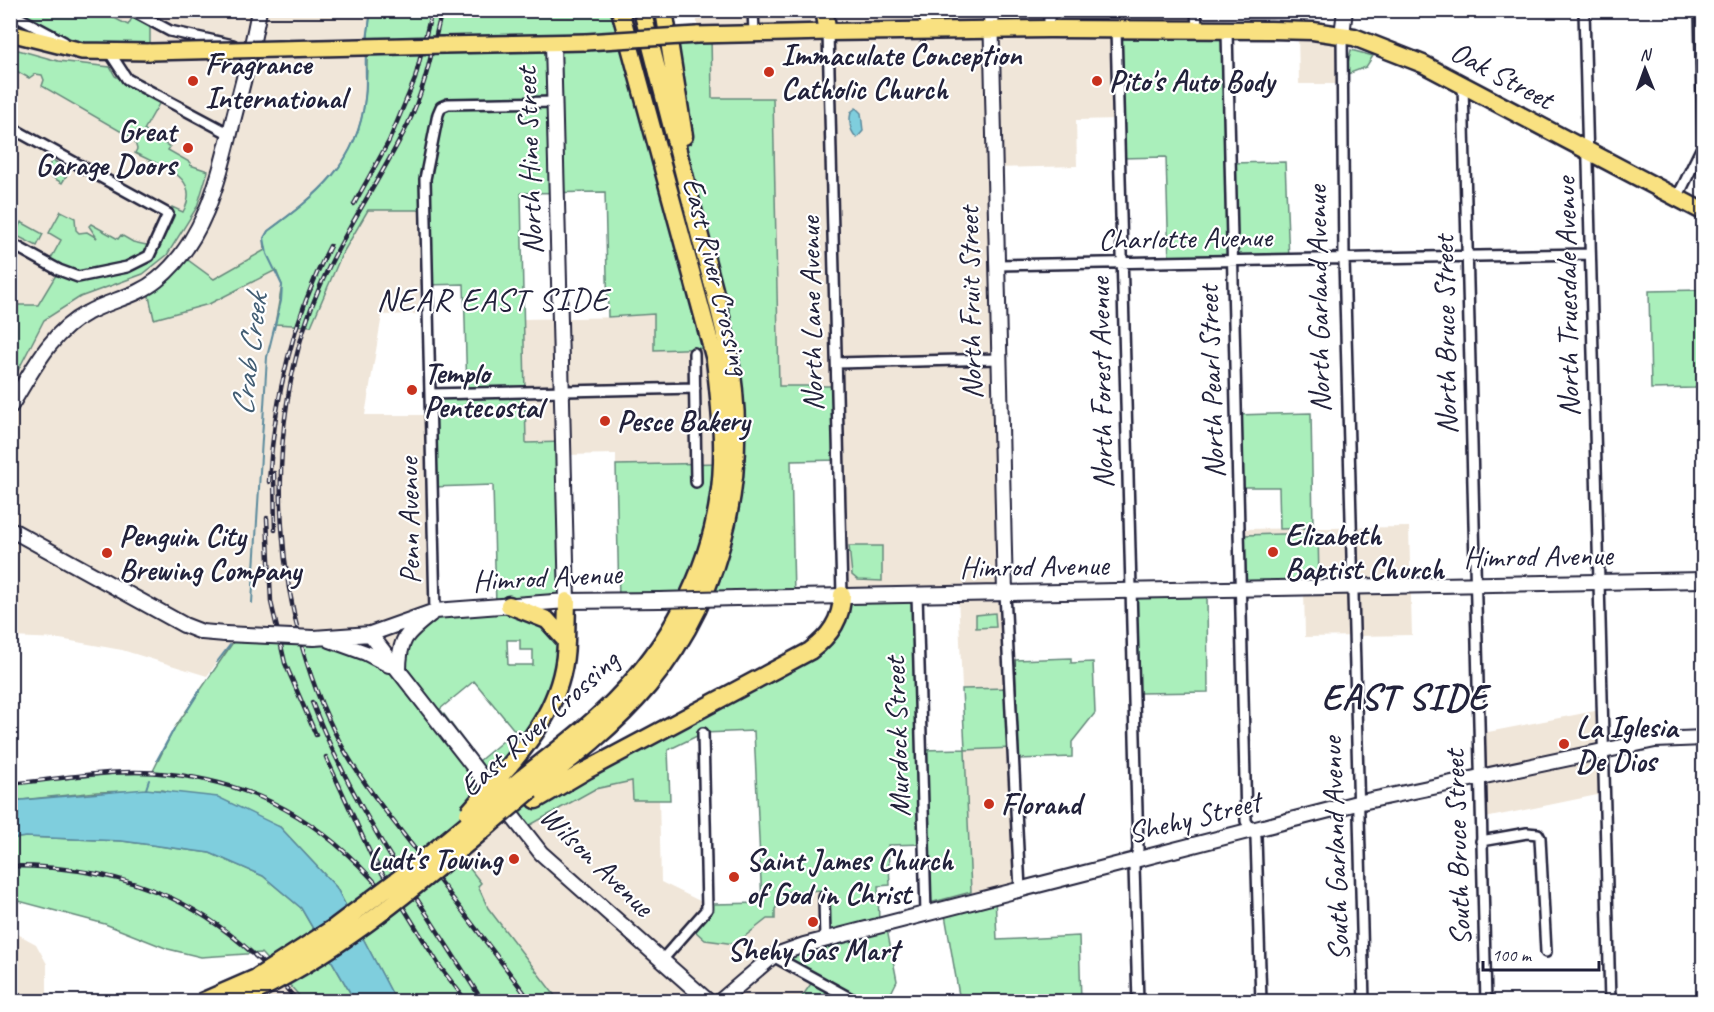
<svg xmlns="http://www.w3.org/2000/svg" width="1714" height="1012" font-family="Caveat,sans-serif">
<rect width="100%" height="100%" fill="#fff"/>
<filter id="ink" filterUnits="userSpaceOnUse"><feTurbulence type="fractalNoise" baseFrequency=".0167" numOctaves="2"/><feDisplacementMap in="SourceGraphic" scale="12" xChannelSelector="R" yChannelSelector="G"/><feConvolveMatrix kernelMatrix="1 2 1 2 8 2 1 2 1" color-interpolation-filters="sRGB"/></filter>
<g filter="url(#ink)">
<path fill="#f0e6d9" d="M11,11H371L367,29L366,96L360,128L350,151L330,181L311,200L268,231L265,250L214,279L209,304L276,270L282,285L276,324L341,256L368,210H426L428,285H420V314L382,315L365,415H431L435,598L399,671L238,635L207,676L122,650L60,639L11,637Z
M697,11H1196L1197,30L1119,119L1076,120L1077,166L994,168L1010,688L962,689L958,594L842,595L836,386H779L773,98H712L711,35H697Z
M1298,30L1342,35L1341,84H1299Z
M627,314H654L712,348L722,463L616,465V454L564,455V442L526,443L523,319L627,317Z
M1409,527L1412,635L1305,637L1304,588L1240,589L1239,529Z
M1600,710L1602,794L1480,819L1478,734Z
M1013,748L1020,889L971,902L965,750Z
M658,755L661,882L708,905L761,903V893L824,890L825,940L857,1001H531L433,872L508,810L523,829Z
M10,930L36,944L47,964V1001H11Z
M276,968L304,1001L201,1002Z"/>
<path fill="#aaefbb" stroke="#66887b" stroke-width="1.5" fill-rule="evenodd" d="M21,11L102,12L128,25L135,13L150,21V52H88L18,18Z
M371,11H620L629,40L711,35L712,98H773L779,386H837L839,460L791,461L794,596L619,600L616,465L721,463L711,348L654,350V314L608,317L605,192L521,193L526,443L564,442L567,601L511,605L558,629L562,676L490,787L514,814L560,785L810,651L842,602L917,594L922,750L965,749L962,689L1010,688L1013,748L965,750L971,892L926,904L924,844L888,845L890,885L878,886L879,925L886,924L897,981L887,1001H799L815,978L773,956L825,940L824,890L785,892V897L775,909V919H767L735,944L705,940L695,931L714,910V904L762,903L754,731L703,733L668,750L670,800H633L632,781L595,789L523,829L514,815L457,852L481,883L478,886L488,908L559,1001H396L336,887L280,827L163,790L97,792L11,801V784L116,774L152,773L174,729L238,635L370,634L399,670V651L435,611L496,606L493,485L432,487L430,394L467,393L464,284L428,285L426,210H368L341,256L311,326L275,324L282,285L276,270L209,304L154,319L147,287L181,255L214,279L265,250L264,238L268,231C317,195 358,164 365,98C369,69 365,40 371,11ZM507,640H520V650H533V665H508ZM474,681L515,731L479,761L440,709Z
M1116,29L1227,31L1230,163L1285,162L1289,260L1169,262L1166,157L1120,158Z
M11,48L58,61L110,67L115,76L160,102L144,130L170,147L168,150L191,163L190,165L208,171L197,207L167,255L143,274L80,297L44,320L11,384V305H38L59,270L48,264L61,240L49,233L61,211L75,218L76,230L79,233L87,232L97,238L89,226L91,224L118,239L121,235L133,242L155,247L172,207L183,212C203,176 161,167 135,153L137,149L134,139L42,86L44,80L42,75L35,74L29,78L11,68Z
M1351,50L1373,56L1366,67L1345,75Z
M52,160L70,170L62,183L45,173Z
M21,222L43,234L37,246L15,235Z
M1701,290L1704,291L1703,381L1695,388L1651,389L1649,291Z
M1311,413L1313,528L1280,529L1279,487H1238L1236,415Z
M1318,533L1319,580L1245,582L1244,535Z
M849,546H882V581L858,580L852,575Z
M1207,596L1208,692L1139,693L1136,598Z
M995,613L996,627L976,628V615Z
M1071,658V663L1093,662L1095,713L1072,742V757L1019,759L1015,660Z
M26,837L122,841L210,853L263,876L301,908L355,1001H304L261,953L201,957L168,949L105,924L11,899L10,839Z
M995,896L997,940L1079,936L1081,1001H960L944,909Z"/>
<path fill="#7fcedd" stroke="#5a899c" stroke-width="1.5" d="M856,108L861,113L863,131L857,138C849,131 849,121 851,112Z
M146,789L218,797L280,827L336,887L396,1001H355L301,908L263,876L210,853L122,841L26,837L11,839V801Z"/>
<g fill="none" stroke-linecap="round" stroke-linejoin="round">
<path stroke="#5a899c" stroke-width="2" d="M367,40L371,10
M252,603L267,357L281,301L282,285L267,254L264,238L268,231C317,195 358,164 365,98C367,83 365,67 366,52
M217,662L230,645
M187,711L200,690
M157,760L174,729
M146,789L149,780"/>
<g stroke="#22223b" stroke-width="14">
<path id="street" d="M131,10L170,31L233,45
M753,10L754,32
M925,10L926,31
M1049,10V29
M1196,10L1197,30
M1584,10L1610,1002
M10,13L64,42
M1116,29L1138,849L1134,866L1138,1002
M1227,31L1246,821L1256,837L1261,1002
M828,32L842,595
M1342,35L1344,259L1364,1002
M110,53L127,79L230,134
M1463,85L1486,1002
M10,127L168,214L149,256L127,267L78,277L59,270L10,243
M1677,198L1703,145L1700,10
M996,265L1590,254
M694,353L696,482
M837,363L999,359
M430,394L695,388
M1005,593L1020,889
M917,594L926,914
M435,611L425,179L438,114L441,107L448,104L556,102
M1481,841L1527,833L1538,834L1540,838L1546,952
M824,897L825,940
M773,956L857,1002
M662,960L707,909L703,733"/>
</g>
<g stroke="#22223b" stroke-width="18">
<path id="secondary" d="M991,10L1005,593
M1342,35L1345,10
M553,43L567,601
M10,407C32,372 49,333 87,313C110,300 136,297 157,280C207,240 220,172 235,113C244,79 253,45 259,10
M10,529L184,625L202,632L225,634
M736,598L1704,580
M370,634L541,853L709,1002
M314,638L370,634L435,611L567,601L660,600
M330,640L366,653L389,665
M399,671C399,638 406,634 431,614
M719,1002L773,956L804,945L1357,803L1655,740L1704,738"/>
</g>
<g stroke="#22223b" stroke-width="20">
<path id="primary" d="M10,33L82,51L150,52
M697,35L828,32
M444,45L586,42"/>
</g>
<g stroke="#22223b" stroke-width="21">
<path id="highway" d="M664,10L684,136
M824,10L828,32
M828,32L1049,29L1271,30L1313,31L1354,37L1423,64L1704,212
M566,641L567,601
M509,766C541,729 565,692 566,641L547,620L509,605
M521,779C553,753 587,729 615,700C669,645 709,572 719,496C726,452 720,405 715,360L620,10
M531,790C572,759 616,725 649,685C728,589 751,464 727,344C719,304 707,265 697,225C679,154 660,82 642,10
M536,800L587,770L810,651C829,637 842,620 842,595"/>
</g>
<use href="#street" stroke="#fff" stroke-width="9"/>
<use href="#secondary" stroke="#fff" stroke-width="14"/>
<use href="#primary" stroke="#f9e181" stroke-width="15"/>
<use href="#highway" stroke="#f9e181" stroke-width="16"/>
<g stroke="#22223b" stroke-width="4.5">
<path id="rail" d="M442,10C432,50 425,90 407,126C379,182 342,234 318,291C259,430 271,624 347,755C368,791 396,824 421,857C458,905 495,953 531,1002
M354,204L389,141L415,79L432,10
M274,473L275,530
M269,482C274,399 292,320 330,246
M267,518L271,602L285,663L316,735
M312,702C353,809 422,905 483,1002
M326,757L371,855L442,970
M10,784C62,779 118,767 170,774C267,785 335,830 395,906
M10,866C134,866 220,906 298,1002
M438,964L467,1002"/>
</g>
<use href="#rail" stroke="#fff" stroke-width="2" stroke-dasharray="7" stroke-linecap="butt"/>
<g stroke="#22223b" stroke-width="18" stroke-linecap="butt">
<path id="secondary-bridge" d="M660,600L736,598
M225,634L314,638"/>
</g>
<g stroke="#22223b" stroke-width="20" stroke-linecap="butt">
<path id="primary-bridge" d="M586,42L697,35
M150,52L444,45"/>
</g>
<g stroke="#22223b" stroke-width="21" stroke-linecap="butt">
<path id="highway-bridge" d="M468,813L509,766
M201,1002L256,978L335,927L412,869L521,779
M233,1002C346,953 438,867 531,790"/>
</g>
<use href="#secondary-bridge" stroke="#fff" stroke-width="14"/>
<use href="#primary-bridge" stroke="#f9e181" stroke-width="15"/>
<use href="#highway-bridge" stroke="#f9e181" stroke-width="16"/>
</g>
</g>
<g fill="#c8321e" stroke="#fff" stroke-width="2">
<circle cx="769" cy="72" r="6"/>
<circle cx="193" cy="81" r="6"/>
<circle cx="1097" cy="81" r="6"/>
<circle cx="188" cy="148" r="6"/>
<circle cx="412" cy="390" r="6"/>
<circle cx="605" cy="421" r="6"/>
<circle cx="1273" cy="552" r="6"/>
<circle cx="107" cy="553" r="6"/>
<circle cx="1564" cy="744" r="6"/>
<circle cx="989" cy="804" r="6"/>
<circle cx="514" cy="859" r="6"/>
<circle cx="734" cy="877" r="6"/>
<circle cx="813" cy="922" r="6"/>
</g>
<g text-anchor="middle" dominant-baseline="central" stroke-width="4.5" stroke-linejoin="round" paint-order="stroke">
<g font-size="30" font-weight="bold" fill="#22223b" stroke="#fff" text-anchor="start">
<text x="781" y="55">Immaculate Conception<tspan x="781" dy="34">Catholic Church</tspan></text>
<text x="205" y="64">Fragrance<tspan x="205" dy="34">International</tspan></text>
<text x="1109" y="81">Pito's Auto Body</text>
<text x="176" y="131" text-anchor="end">Great<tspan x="176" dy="34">Garage Doors</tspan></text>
<text x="424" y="373">Templo<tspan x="424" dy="34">Pentecostal</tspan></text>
<text x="617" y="421">Pesce Bakery</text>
<text x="1285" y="535">Elizabeth<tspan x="1285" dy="34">Baptist Church</tspan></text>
<text x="119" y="536">Penguin City<tspan x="119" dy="34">Brewing Company</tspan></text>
<text x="1576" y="727">La Iglesia<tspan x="1576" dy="34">De Dios</tspan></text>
<text x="1001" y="804">Florand</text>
<text x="502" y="859" text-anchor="end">Ludt's Towing</text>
<text x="746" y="860">Saint James Church<tspan x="746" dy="34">of God in Christ</tspan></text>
<text x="813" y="950" text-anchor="middle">Shehy Gas Mart</text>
</g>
<g font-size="30" fill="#22223b" stroke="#fff">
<text transform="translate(1502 75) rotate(28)">Oak Street</text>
<text transform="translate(529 161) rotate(-92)">North Hine Street</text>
<text transform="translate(1185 238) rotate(-1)">Charlotte Avenue</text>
<text transform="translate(717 276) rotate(76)">East River Crossing</text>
<text transform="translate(1567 297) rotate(-91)">North Truesdale Avenue</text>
<text transform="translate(1318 299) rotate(-91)">North Garland Avenue</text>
<text transform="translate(970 303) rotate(-91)">North Fruit Street</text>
<text transform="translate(811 314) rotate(-91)">North Lane Avenue</text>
<text transform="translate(1445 335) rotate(-91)">North Bruce Street</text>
<text transform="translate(1211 382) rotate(-92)">North Pearl Street</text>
<text transform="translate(1101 383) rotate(-91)">North Forest Avenue</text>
<text transform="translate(409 521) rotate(-91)">Penn Avenue</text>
<text transform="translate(1538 556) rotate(-1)">Himrod Avenue</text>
<text transform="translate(1034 566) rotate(-1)">Himrod Avenue</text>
<text transform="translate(547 577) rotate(-3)">Himrod Avenue</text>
<text transform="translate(539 723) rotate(-42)">East River Crossing</text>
<text transform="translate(897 737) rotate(-92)">Murdock Street</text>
<text transform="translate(1194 817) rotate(-14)">Shehy Street</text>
<text transform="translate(1457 848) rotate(-92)">South Bruce Street</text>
<text transform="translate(1335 849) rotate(-92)">South Garland Avenue</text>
<text transform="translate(597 861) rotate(44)">Wilson Avenue</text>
</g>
<g font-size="32" letter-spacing="1.5" fill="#22223b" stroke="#fff">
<text x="493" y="299">NEAR EAST SIDE</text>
</g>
<g font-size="32" font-style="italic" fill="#435e74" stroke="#fff">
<text transform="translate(249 355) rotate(-83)">Crab Creek</text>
</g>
<g font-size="36" font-weight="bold" letter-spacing="1.5" fill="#22223b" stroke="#fff">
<text x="1405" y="697">EAST SIDE</text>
</g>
</g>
<rect width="1714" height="1012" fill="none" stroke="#fff" stroke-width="36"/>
<rect x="18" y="18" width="1678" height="976" fill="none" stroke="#22223b" stroke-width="2" filter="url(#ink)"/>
<g transform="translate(1645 69) rotate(359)" stroke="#ffffff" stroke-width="4.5" paint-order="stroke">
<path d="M0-4.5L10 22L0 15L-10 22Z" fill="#22223b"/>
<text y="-9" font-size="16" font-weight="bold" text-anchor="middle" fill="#22223b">N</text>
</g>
<path d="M1483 961v9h116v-9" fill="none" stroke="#22223b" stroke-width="3"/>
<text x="1492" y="961" font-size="18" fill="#22223b" stroke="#ffffff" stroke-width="4.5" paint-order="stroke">100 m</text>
</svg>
